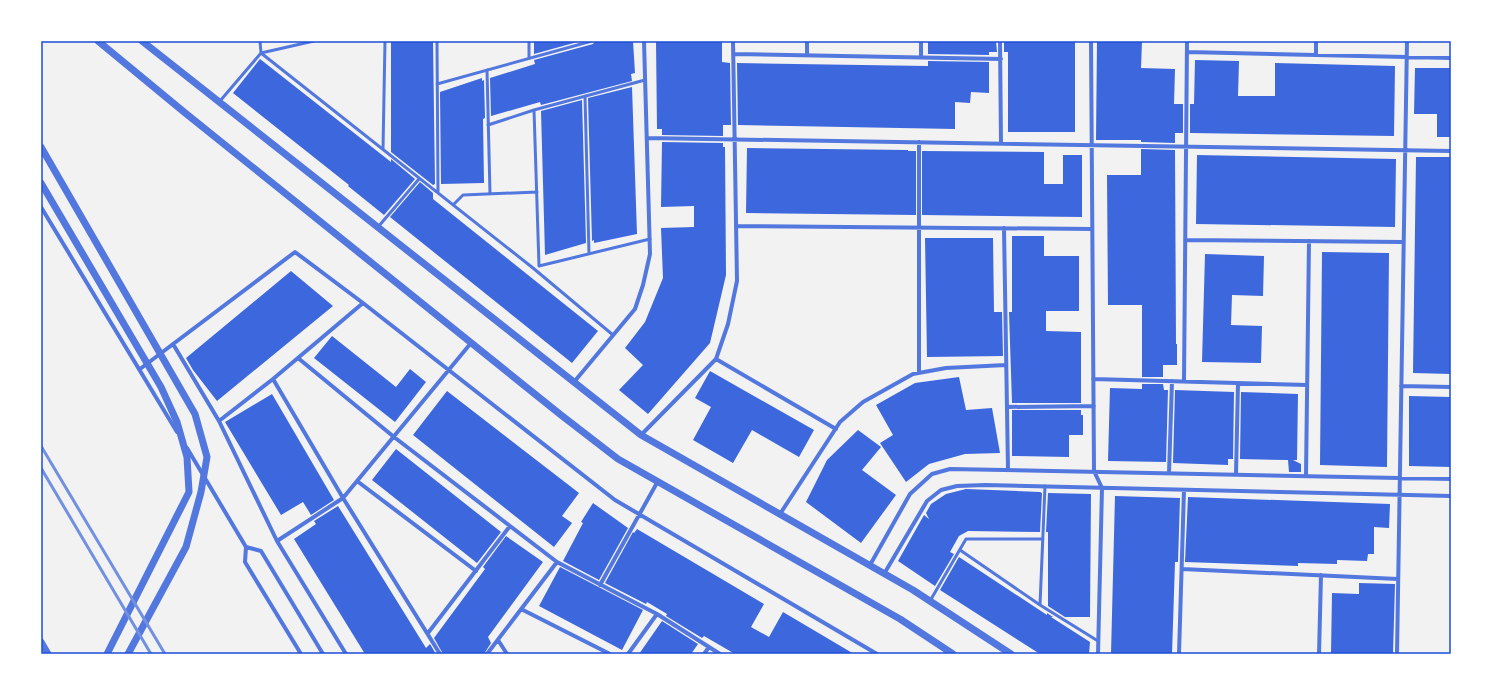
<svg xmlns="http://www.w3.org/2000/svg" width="1492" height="695" font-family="'Archivo Narrow',sans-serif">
<rect width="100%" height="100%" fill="#f2f2f2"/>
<path fill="#3d67dc" d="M391,41H433L435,184L433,185L391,152Z
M534,41H581L534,54Z
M595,41H633L635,73L631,74L632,81L541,105L540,102L491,116L490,78L535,64L534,60L593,44Z
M656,41H722V62L730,63L731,125H723V136L662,135V129H657Z
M928,41H996L997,52H989V55L928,54Z
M1004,41H1075V132H1008V52H1004Z
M1097,41H1142L1141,68L1175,69L1174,104H1183V133H1175V143L1141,142V140H1096Z
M260,59L391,162V159L415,179L384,215L348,186L349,185L233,93Z
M1195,60L1239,61L1238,96H1275V63L1395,66L1394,136L1190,133V104H1194Z
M928,61L989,62V93L971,92L970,103L955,102V129L738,125L737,63L928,66Z
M1415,68H1451V137H1437V114H1414Z
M482,78V81L484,80L485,118L483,119L484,183L441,184L440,92Z
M632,87L637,234L594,243V240L592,241L588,98Z
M582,100L586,243L545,255L541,111Z
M662,142L723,143V147H725L726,275L710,343L648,414L619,390L643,365L625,348L645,322L663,278L661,228L694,227V206L661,207Z
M747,148L908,150V151H916V215L746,213Z
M1141,149L1175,150L1176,344H1177V365H1163V377H1142V305H1108L1107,175H1141Z
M922,151L1044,152V184H1063V155H1082V217L922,215Z
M1197,155L1396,159L1395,227L1196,224Z
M1416,157H1450L1451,374L1413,373Z
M420,182L433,193V199L598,331L572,363L390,217Z
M1012,236H1044V256H1079V311H1046V331L1081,332V403H1012L1009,312H1012Z
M925,238H993L994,312H1002L1003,356L927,357Z
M1322,252L1389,253L1387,467L1320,465Z
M1205,254L1264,256L1263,296L1232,295L1231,325L1262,326L1261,363L1202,362Z
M291,271L333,306L217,401L193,370L186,358Z
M332,336L396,387L410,369L426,382L395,422L314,358Z
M710,371L814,430L799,457L752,430L733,463L693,440L711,407L695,398Z
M959,377L966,410L992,408L1000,453L965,454L929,464L906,482L880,443L893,435L876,405L915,383Z
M1142,384H1163L1164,390H1168L1166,462L1108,461L1110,388L1142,389Z
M1175,390L1234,392L1233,459H1228V465L1173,463Z
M447,391L579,493L562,516L572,523L554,547L413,435Z
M1241,392L1298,394L1297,460H1293L1301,464V472H1289L1288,460L1240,459Z
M272,394L334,500L311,515L303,502L281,515L225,422Z
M1409,396L1451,397V467L1409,466Z
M1012,410H1081V415H1083V435H1069V457L1012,456Z
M858,430L881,447L862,470L896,495L861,543L806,502L827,460Z
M396,449L501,532L477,563L372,480Z
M966,489L1040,492L1042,493L1040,532L968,531L959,536L950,552L954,554L935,586L898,561L924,515L929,519L926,513L931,504L946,494Z
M1048,493L1091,494L1090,617H1065L1048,606V532H1046Z
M1115,496L1180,498L1178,562H1175L1172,654H1111Z
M1188,497L1390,504L1389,528L1374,527V554H1368L1367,561L1337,560V564L1298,563V566L1185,562Z
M593,503L628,528L599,580L563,561L583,523L581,522Z
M338,506L426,648L430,644L436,654H365L294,539L316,524L314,521Z
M637,529L764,604L751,627L769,637L783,612L854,654H735L704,636L702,638L666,616L667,614L647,602L646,604L605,583L633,532L634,533Z
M506,536L543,562L488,637L491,643L484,654H443L434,638L485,569L483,567Z
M959,557L1047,615V613L1053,617H1051L1090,642L1089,654H1040L940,590Z
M560,567L643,610L622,650L539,606Z
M1359,583L1395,584L1393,654H1331L1332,593L1359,594Z
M662,621L698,644L691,654H639Z"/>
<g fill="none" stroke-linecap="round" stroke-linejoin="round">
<path stroke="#5277de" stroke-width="3" d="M260,41L261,53L533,268L613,335
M437,41L438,193
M529,41V58
M487,70L490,194
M437,84L592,41
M585,96L589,254
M220,101L261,53L314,41
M534,110L539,266
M488,125L534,110L645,80
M383,149L385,41
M453,205L463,195L537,192
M378,227L419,179
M539,266L650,239
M960,550L1040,605L1098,641
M930,601L966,539H1043
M1040,605L1045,486"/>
<path stroke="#5277de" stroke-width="4" d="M807,41V55
M1000,41L1001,144
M1091,41L1094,471L1102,488L1098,654
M1187,52L1451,58
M733,54L1001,59
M1316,55V41
M921,57V41
M647,138L1451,151
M919,142V373
M41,207L177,432
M736,226L1092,229
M1004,228L1008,469
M1185,240L1403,242
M173,344L219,421L277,541L346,654
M298,358L394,437L557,562L657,614L720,654
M716,359L836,429
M140,369L295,252L363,303L615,500L877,654
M273,379L343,498L440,654
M1093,379L1307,385
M1184,381L1187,41
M574,382L635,309L643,285L650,254L644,41
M1401,386L1451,387
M1007,407L1094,406
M219,421L273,379L363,303
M641,435L716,359L728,324L737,281L733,41
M187,448L246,547L245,562L301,654
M1169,473L1172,381
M1236,474L1238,383
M1306,476L1309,241
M357,481L476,571
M780,514L840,422L863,402L913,374L946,368L1006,365
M277,541L343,498L471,343
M246,547L261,551L323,654
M870,565L910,494L932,474L950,469L1451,479
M1182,569L1398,579
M884,574L927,501L941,490L957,486L985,485L1451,496
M600,585L658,481
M521,609L610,654
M428,633L510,526
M498,640L507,654
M487,654L557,562
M628,654L657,614
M704,654L709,647
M1179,654L1184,490
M1319,654L1321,575
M1397,654L1407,41"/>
<path stroke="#5277de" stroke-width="7" d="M98,41L184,112L561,415L618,459L900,619L953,654
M142,41L641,435L913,590L1011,654
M41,147L195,414L207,457L201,492L186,547L128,654
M41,183L161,387L177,422L187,457L189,492L107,654
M41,642L48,654"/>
<path stroke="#7290e2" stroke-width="3" d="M41,446L165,654
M41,468L151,654"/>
</g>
<rect width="1492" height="695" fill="none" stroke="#ffffff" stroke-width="84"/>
<rect x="42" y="42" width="1408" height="611" fill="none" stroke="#1d4ed8" stroke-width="1.5"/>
</svg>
